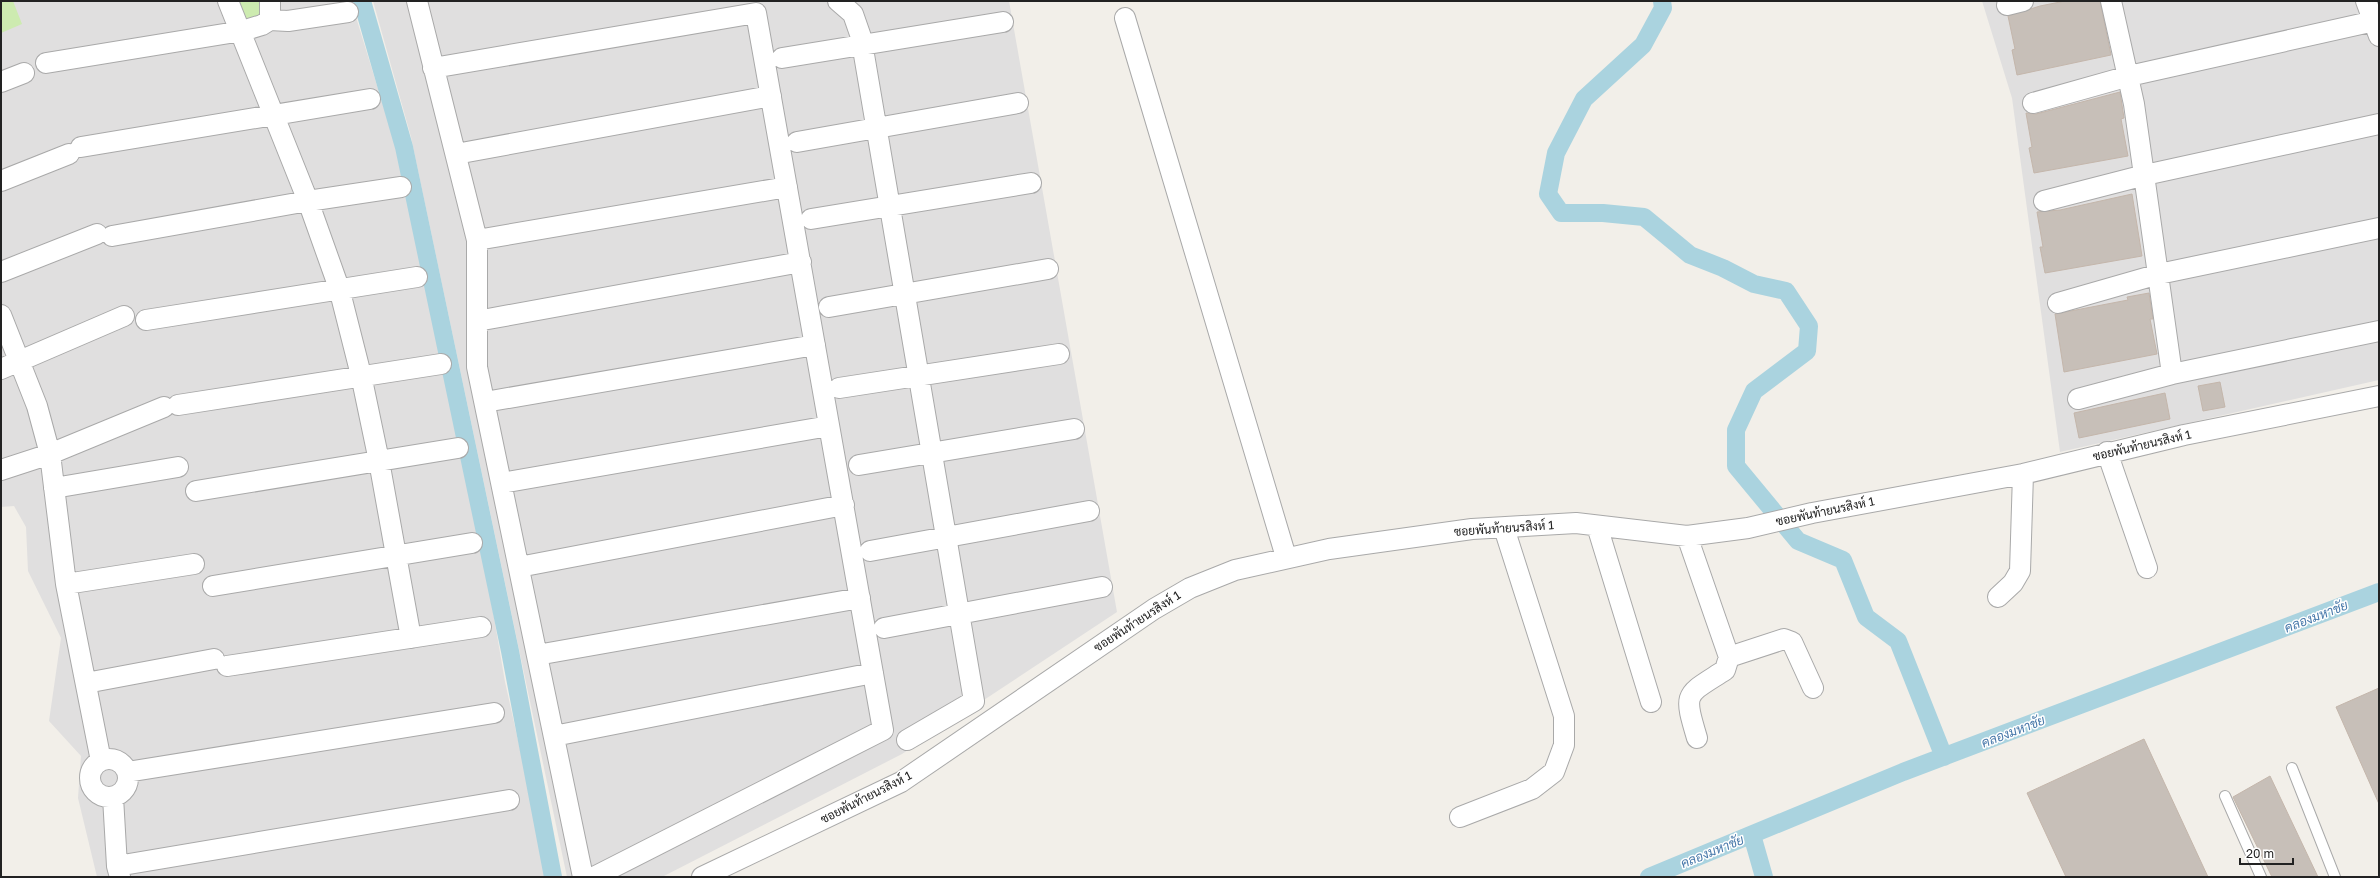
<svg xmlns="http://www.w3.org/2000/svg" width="2380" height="878" font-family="'Golos Text',Sarabun,sans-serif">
<rect width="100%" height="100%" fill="#f2efe9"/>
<path fill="#e0dfdf" d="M1,1H354L355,14L408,186L465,447L505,682L543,852L544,877H97L78,798L81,756L49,721L61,638L28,571L26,527L14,506L1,507Z
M373,1H1009L1117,612L902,754L662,877H567L411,137Z
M1982,1H2379V380L2060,452L2012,98Z"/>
<path fill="#cdebb0" d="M1,1H13L22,24L1,33Z
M234,1H262V15L244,24Z"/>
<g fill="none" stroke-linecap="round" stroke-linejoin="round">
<path stroke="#aad3df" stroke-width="18" d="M362,1L404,147L510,651L553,877
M1662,1L1663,8L1643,45L1584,99L1556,153L1548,194L1561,213H1603L1644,217L1690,255L1723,268L1754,284L1786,291L1809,326L1807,351L1754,391L1736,430V466L1798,541L1843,560L1866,617L1898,641L1944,757
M1752,835L1764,877
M1649,877L1903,772L2379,592"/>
</g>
<path fill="#c7bfb8" stroke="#c4b6ab" d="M2065,1H2100L2111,55L2017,75L2012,50L2015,49L2008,16L2040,6Z
M2120,92L2124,118L2121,119L2128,156L2034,173L2029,148L2032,147L2026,113L2036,114Z
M2132,194L2142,256L2045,273L2040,247H2043L2037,212L2060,210Z
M2149,293L2153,319H2150L2157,354L2064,372L2055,314L2128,300L2127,297Z
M2220,382L2225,407L2203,411L2198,386Z
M2165,393L2170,419L2079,438L2074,413Z
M2379,688V804L2336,707Z
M2144,739L2208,877H2066L2027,793Z
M2270,776L2318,877H2272L2233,797Z"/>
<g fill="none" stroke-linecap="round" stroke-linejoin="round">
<g stroke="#a9a9a9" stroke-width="12">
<path id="service" d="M2292,768L2335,877
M2225,796L2261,877"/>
</g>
<g stroke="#a9a9a9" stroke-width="22">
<path id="minor" d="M228,1L308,201L339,288L361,375L379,461L411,638
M417,1L477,240V367L583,877
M838,1L853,14L861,37L974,701L907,740
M2111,1L2134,104L2172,374
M2366,1L2379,36
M2007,5L2023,1
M1125,18L1286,557
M270,20L288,21L348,12
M782,58L1003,22
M46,63L242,31L262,25L270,20V1
M433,68L756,13L883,730L594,877
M1,82L24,73
M2033,103L2129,76L2379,20
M797,142L1018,103
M81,147L370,99
M456,154L771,96
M1,181L69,154
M2044,201L2145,175L2379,124
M811,219L1031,183
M112,236L308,201L401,187
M477,240L787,187
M1,272L97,234
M2058,303L2159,274L2379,228
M829,307L1048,269
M1,315L37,406L50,454L66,584L101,761
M146,320L417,277
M477,321L801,262
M1,369L124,316
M839,388L1059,354
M2078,399L2172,374L2379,331
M485,402L815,345
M178,405L441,364
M2107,452L2147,568
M859,465L1074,429
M1,470L50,454L164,407
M502,483L829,426
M54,488L178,467
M196,491L458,448
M1597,526L1651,702
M1687,536L1729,657L1725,670C1685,696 1683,691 1697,738
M870,551L1089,511
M519,567L844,505
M66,584L194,564
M213,586L472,543
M1998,597L2013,583L2020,571L2023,474
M884,628L1102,587
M537,655L860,598
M1729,657L1784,639L1792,642L1813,688
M227,666L481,627
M86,683L214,659
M554,736L873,673
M90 778a19 19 0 1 1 38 0a19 19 0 1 1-38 0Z
M127,772L494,713
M113,797L117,866L120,877
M1460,817L1532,789L1554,772L1564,745V716L1504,528
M117,866L509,800
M702,877L901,782L1154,609L1190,588L1235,570L1329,549L1472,529L1576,523L1687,536L1748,528L1812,513L2023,474L2184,435L2379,396"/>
</g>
<use href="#service" stroke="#fff" stroke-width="10"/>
<use href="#minor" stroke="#fff" stroke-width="20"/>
</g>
<g text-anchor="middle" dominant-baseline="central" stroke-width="3" stroke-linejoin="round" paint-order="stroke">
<g font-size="12" fill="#222" stroke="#fff">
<text transform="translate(2142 445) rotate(-13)">ซอยพันท้ายนรสิงห์ 1</text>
<text transform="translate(1825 511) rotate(-12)">ซอยพันท้ายนรสิงห์ 1</text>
<text transform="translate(1504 528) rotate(-4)">ซอยพันท้ายนรสิงห์ 1</text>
<text transform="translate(1137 621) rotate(-33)">ซอยพันท้ายนรสิงห์ 1</text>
<text transform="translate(866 797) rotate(-27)">ซอยพันท้ายนรสิงห์ 1</text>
</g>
<g font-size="13" font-style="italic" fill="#4a7aab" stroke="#fff">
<text transform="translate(2316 616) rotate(-21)">คลองมหาชัย</text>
<text transform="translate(2013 731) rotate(-21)">คลองมหาชัย</text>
<text transform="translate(1712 851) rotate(-22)">คลองมหาชัย</text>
</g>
</g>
<rect width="2380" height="878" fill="none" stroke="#222222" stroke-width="4"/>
<path d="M2240 858v6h53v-6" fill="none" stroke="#222222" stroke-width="2"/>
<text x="2246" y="858" font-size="12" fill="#222222" stroke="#ffffff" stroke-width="3" paint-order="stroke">20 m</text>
</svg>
